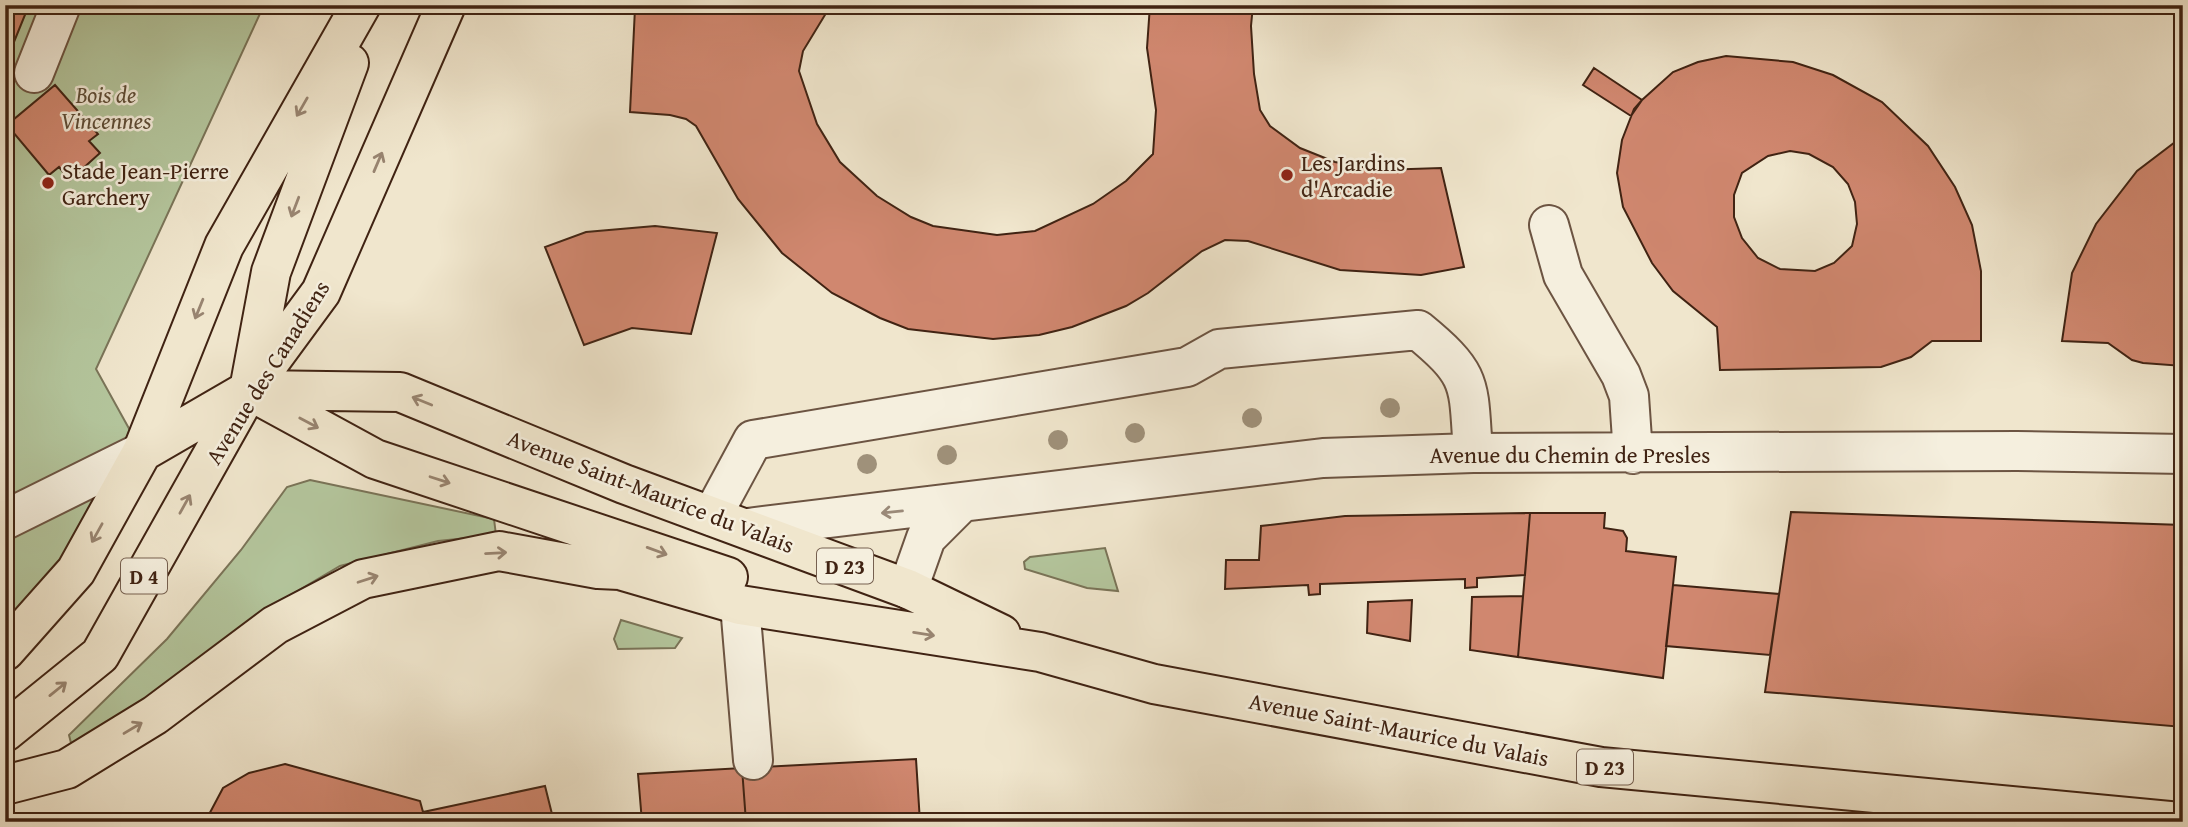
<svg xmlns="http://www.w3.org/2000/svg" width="2188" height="827" font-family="'Gentium Book Plus',serif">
<rect width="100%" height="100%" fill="#f0e6cd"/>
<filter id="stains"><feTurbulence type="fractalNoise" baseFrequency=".00286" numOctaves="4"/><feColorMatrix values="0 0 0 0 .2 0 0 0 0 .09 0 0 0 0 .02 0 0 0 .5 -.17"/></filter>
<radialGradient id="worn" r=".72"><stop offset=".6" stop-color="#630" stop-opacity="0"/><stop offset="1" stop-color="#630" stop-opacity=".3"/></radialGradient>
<path fill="#b4c69d" stroke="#7a7458" stroke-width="2" d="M5,5H264L96,369L142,452L5,651Z
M310,480L494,519L496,535L438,541L340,566L262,612L161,690L72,747L69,735L167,639L241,550L287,487Z
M1105,548L1118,591L1087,588L1025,569L1024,562L1030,557Z
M621,620L682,638L675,648L618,649L614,639Z"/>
<path fill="#d0876f" stroke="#402313" stroke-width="2" fill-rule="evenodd" d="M5,5H29L5,64Z
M694,5H831L803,51L799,71L817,124L840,162L877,196L911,217L933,226L997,235L1035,231L1093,204L1126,181L1153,154L1156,110L1147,48L1150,5H1253L1251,26L1254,74L1260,110L1270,126L1300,148L1335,162L1380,170L1441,168L1464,267L1421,275L1340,270L1248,241L1225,240L1202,251L1148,293L1126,306L1072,327L1039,335L993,339L908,329L880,318L832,293L782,253L738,199L696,126L686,119L670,115L630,112L635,8L669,9Z
M1726,56L1793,62L1833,75L1882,102L1928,146L1955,187L1972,225L1981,271V341H1932L1911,357L1881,367L1720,370L1717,327L1673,291L1652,263L1623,207L1617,173L1622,140L1634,109L1642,100L1673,72L1698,62ZM1790,151L1809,154L1833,167L1848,184L1855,202L1857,224L1852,246L1834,263L1815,271L1780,269L1758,258L1742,238L1734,217V195L1742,173L1768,156Z
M1594,68L1642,100L1631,116L1583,85Z
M55,85L98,134L89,141L100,153L70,180L59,167L49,175L7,125Z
M2183,136V366L2143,363L2132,360L2108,343L2062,341L2072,273L2096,224L2137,171Z
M655,226L717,233L691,334L632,328L584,345L545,247L586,232Z
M1791,512L2183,525V727L1765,692Z
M1530,513H1605L1604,528L1623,531L1627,538L1626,551L1676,557L1663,678L1518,657Z
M1530,513L1525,575L1477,578V587L1465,588V579L1320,584V594L1309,595L1308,585L1225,589L1226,560H1259L1261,526L1345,516Z
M1673,585L1779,594L1770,655L1666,646Z
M1523,596L1518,657L1470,650L1472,597Z
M1412,600L1410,641L1367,633L1368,602Z
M916,759L920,822H746L742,768Z
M285,764L420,801L423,812L545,786L554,822H205L223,788L249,773Z
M742,768L746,822H642L638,774Z"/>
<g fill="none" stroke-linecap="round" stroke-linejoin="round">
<g stroke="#6c5442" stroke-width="42">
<path id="minor" d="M34,73L61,5
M1549,225L1563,275L1621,375L1629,396L1633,454
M712,516L753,440L1187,367L1219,349L1418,330C1474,376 1468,383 1473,453
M5,520L142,452
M747,528L1323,458L1473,453L2017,451L2183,454
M908,589L926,538L960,504
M740,605L753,760"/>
</g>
<g stroke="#402313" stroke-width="42">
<path id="major" d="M249,390L400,392L624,484L908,589L1001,634
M254,393L375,459L728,577
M142,452L249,390L271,272L349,63
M5,651L76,571L142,452L224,246L361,5
M5,732L100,655L249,390L321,292L446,5
M5,785L67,769L155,715L275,625L363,579L499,551L598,569L620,570L740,605L1040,652L1154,684L1601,767L2180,822"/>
</g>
<use href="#minor" stroke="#f5efde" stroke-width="38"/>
<use href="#major" stroke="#f0e6cd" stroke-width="38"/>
</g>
<g fill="#9f917a">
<circle cx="1390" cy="408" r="10"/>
<circle cx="1252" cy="418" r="10"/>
<circle cx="1135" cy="433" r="10"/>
<circle cx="1058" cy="440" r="10"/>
<circle cx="947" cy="455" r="10"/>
<circle cx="867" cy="464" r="10"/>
</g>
<defs><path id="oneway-shaft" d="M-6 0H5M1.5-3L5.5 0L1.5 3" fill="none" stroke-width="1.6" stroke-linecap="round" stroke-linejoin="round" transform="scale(1.75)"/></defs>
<g stroke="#988470">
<use href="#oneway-shaft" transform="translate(302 107) rotate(120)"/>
<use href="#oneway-shaft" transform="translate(378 162) rotate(-67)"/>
<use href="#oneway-shaft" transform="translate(295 207) rotate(111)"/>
<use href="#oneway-shaft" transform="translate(199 309) rotate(112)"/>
<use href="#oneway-shaft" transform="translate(422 401) rotate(-158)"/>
<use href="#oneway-shaft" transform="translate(309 423) rotate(28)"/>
<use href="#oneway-shaft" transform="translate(440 480) rotate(18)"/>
<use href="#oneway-shaft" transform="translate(185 504) rotate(-61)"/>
<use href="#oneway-shaft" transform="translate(97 533) rotate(119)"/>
<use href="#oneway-shaft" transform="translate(657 551) rotate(20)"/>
<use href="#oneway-shaft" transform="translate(496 553) rotate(-3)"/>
<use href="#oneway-shaft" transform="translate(368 579) rotate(-18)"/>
<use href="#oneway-shaft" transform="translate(924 634) rotate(9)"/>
<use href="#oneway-shaft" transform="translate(58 689) rotate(-39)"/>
<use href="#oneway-shaft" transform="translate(133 728) rotate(-31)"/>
</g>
<use stroke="#9a8978" href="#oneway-shaft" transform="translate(892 512) rotate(174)"/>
<g fill="#8f2418" stroke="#f5efde" stroke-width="2.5">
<circle cx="1287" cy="175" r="7"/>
<circle cx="48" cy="183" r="7"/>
</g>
<g text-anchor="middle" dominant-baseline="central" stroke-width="5" stroke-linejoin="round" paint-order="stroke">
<g fill="#f5efde" stroke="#766050" stroke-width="2">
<rect x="817" y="548.5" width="56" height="35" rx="5"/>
<rect x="121" y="558.5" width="46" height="35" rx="5"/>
<rect x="1577" y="749.5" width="56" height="35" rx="5"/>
</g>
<g font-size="21" font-weight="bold" fill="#402313">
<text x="845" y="566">D 23</text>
<text x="144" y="576">D 4</text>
<text x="1605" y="767">D 23</text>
</g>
<g font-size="23" font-style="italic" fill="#5d4c36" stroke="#f5efde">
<text x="106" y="94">Bois de<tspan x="106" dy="26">Vincennes</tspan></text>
</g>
<g font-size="23" fill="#402313" stroke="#f5efde" text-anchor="start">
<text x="1301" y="162">Les Jardins<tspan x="1301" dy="26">d'Arcadie</tspan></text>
<text x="62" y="170">Stade Jean-Pierre<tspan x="62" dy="26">Garchery</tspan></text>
</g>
<g font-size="23" fill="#402313" stroke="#f5efde">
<text transform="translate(267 372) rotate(-58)">Avenue des Canadiens</text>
<text x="1570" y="454">Avenue du Chemin de Presles</text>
<text transform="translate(651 491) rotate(21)">Avenue Saint-Maurice du Valais</text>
<text transform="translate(1399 729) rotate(11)">Avenue Saint-Maurice du Valais</text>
</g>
</g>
<rect width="2188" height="827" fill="none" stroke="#f0e6cd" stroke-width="28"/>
<rect x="7" y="7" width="2174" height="813" fill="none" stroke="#402313" stroke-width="3.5"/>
<rect x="14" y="14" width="2160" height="799" fill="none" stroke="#402313" stroke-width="2"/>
<rect width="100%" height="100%" filter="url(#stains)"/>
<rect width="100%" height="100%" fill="url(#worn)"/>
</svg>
